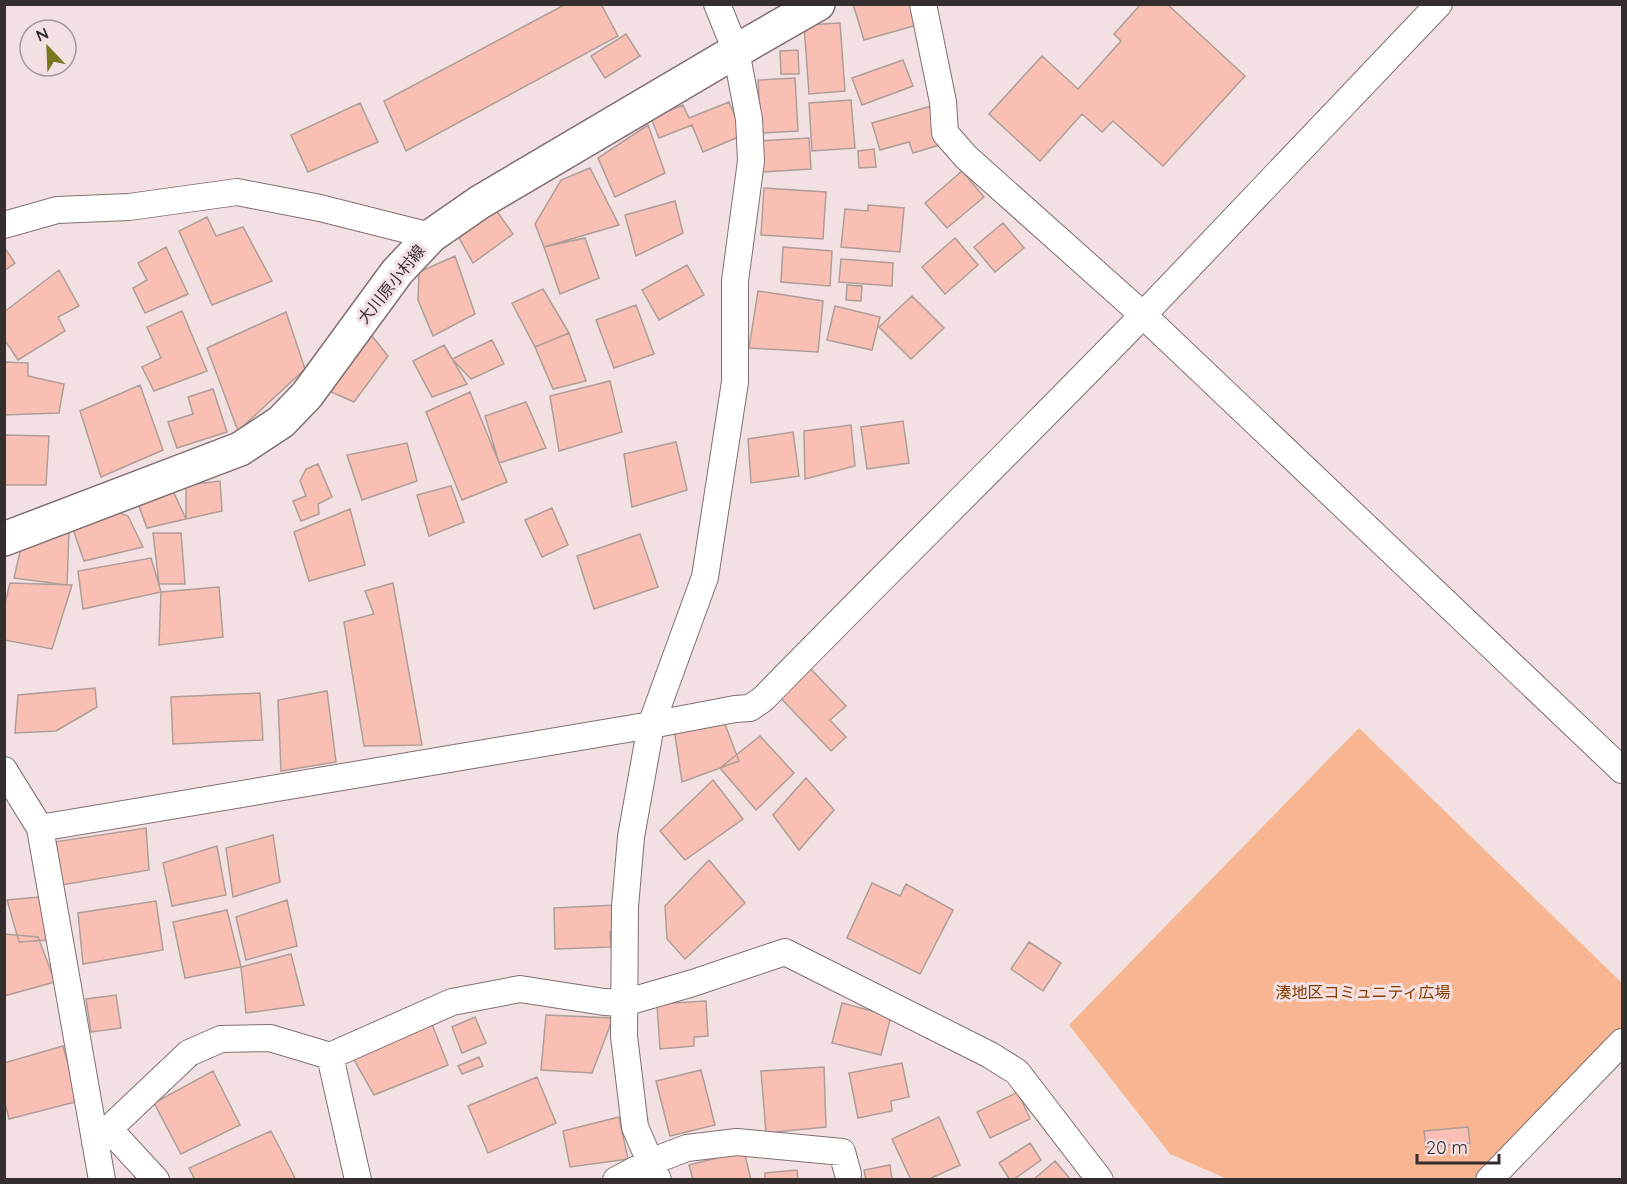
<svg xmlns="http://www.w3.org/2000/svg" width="1627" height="1184" font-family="Quicksand,'Noto Sans JP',sans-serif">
<rect width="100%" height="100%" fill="#f3e0e2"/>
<path fill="#f7b691" d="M1359,728L1622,983V1027L1473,1179H1227L1170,1154L1069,1025Z"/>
<path fill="#fabfb4" stroke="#af9d9a" stroke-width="1.5" d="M566,4H601L618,36L406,151L384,101Z
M853,4H910L917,25L864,40Z
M1141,4H1167L1245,76L1163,166L1113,121L1102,132L1082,114L1040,161L989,114L1042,56L1078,89L1121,41L1114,34Z
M840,23L845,91L809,94L804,25Z
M626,34L640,56L605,78L591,56Z
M798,50L799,74H781L780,51Z
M903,60L913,86L862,105L852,78Z
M795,78L798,131L761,133L758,80Z
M851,100L855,148L812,151L809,103Z
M729,102L743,135L703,152L692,125L659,138L651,118L683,105L689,118Z
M360,103L378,142L308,172L291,135Z
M935,105L946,143L913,153L909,142L880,150L872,123Z
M648,125L665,173L615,197L598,158Z
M809,138L811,169L761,172L759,141Z
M874,149L876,167L859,168L858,151Z
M590,168L619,225L544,247L535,224L561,180Z
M962,171L984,197L947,228L925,203Z
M764,188L826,192L823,239L761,235Z
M675,201L683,233L636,256L625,215Z
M868,205L904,208L900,252L841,247L845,209L868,211Z
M493,206L513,234L473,263L459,238Z
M207,217L216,236L243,227L272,281L212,305L179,231Z
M1003,223L1024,248L995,272L974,247Z
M585,238L599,278L560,294L544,247Z
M955,238L978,265L945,294L922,267Z
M4,247L15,263L4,271Z
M166,247L188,294L145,313L133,288L147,280L138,263Z
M783,247L832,251L830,286L781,282Z
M455,256L475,314L433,336L418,300L419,272Z
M841,259L893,263L892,286L839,282Z
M687,265L704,295L659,320L642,290Z
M59,270L79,306L58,317L65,331L18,360L4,339V312Z
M847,285L862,286L861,301L846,300Z
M543,289L569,333L535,347L512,303Z
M758,291L823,301L818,352L749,348Z
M912,296L944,328L911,359L879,327Z
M636,305L654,354L614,368L596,320Z
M835,306L880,317L872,350L827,340Z
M182,311L207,371L154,391L142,367L161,358L147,327Z
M286,312L305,369L238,431L207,348Z
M358,332L372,336L388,356L354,402L322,388Z
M569,333L586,381L553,389L535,347Z
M492,340L504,364L471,379L452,359Z
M444,345L467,384L432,397L413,361Z
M4,362L28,363V376L64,384L59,413L4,415Z
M610,381L622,432L559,451L550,396Z
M140,385L163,450L101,477L80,411Z
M213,389L227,432L177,448L168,422L193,414L188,397Z
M470,392L507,482L462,500L426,412Z
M526,402L546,448L499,463L485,416Z
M903,421L909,463L867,469L861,427Z
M851,425L855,466L805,479L804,431Z
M793,432L799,476L751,483L748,439Z
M4,435L49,436L46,485H4Z
M676,442L687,490L632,507L624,454Z
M407,443L417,481L362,500L347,455Z
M318,464L332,497L318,504L319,514L301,521L293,501L306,496L300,481L306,469Z
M167,478L186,519L147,528L136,498Z
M220,481L222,511L186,519V485Z
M451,486L464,522L429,536L417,495Z
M106,508L128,516L143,547L84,561L71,523Z
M552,508L568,545L542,557L525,520Z
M350,509L365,565L309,581L294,532Z
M69,532L67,585L14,578L23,539Z
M153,533H181L185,584H159Z
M640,534L658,587L594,609L577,556Z
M151,558L161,592L83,609L78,571Z
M10,583L72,585L52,649L4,640V607Z
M393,583L422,745L364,746L344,622L374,614L365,591Z
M219,587L223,637L159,645L161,592Z
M807,665L846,706L830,720L846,737L831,751L776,693Z
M95,688L97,707L56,731L15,733L18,695Z
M327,691L336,762L281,771L278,700Z
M260,693L263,740L173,744L171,697Z
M723,719L739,761L682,782L674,728Z
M760,736L794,773L756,810L720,768Z
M806,778L834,810L799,850L773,815Z
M713,780L743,819L685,860L660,831Z
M146,828L149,870L62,885L54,842Z
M273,835L280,882L233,897L226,848Z
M217,846L226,895L172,906L163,863Z
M709,860L745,903L685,959L667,939L665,906Z
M872,883L900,896L906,884L953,910L920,974L847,938Z
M39,897L49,940L19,942L7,900Z
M287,900L297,946L246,960L236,917Z
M156,901L163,950L83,964L78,913Z
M617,905L619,931L610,932L611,947L555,949L554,908Z
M227,910L241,967L185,978L173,922Z
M4,934L38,937L55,982L4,996Z
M1029,942L1061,963L1043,991L1011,969Z
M291,954L304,1005L246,1013L241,967Z
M116,995L121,1028L91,1032L86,999Z
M706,1001L708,1036L694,1037V1046L660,1049L657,1004Z
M842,1003L891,1016L881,1055L832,1043Z
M546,1015L613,1018L592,1073L541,1070Z
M475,1017L486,1043L462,1053L452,1027Z
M430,1019L448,1065L374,1095L352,1056Z
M63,1046L79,1101L9,1119L4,1099V1063Z
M479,1057L483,1066L462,1074L458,1066Z
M902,1063L909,1097L891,1101L892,1111L858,1118L849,1073Z
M824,1067L826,1127L766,1133L761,1071Z
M701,1070L715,1125L670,1136L656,1081Z
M213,1071L240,1125L181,1154L154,1103Z
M537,1077L556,1123L488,1153L468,1106Z
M1018,1092L1030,1119L990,1138L977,1112Z
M619,1117L628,1159L570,1167L563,1131Z
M939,1117L960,1165L927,1180H911L892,1139Z
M1468,1127L1470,1143L1426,1147L1424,1131Z
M271,1131L296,1180H195L189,1168Z
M1030,1143L1041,1160L1013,1180H1010L999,1163Z
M744,1151L751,1180H693L689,1165Z
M1055,1161L1071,1180H1033Z
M890,1165L892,1180H866L864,1170Z
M797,1170L798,1180H765V1173Z"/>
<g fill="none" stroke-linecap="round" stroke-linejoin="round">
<g stroke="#806f71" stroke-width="28">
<path id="street" d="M923,4L943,102L945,133L966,157L1143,315L1622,770
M4,225L57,210L129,207L237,192L320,208L431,236
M4,770L40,828L102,1180
M40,828L651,725L735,709L750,708L763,699C889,570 1018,444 1143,315C1242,212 1340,108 1439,4
M330,1056L358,1180
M109,1129L156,1180
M95,1142L189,1053L221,1039L270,1038L330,1056L452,1002L520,989L604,1002L624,1003L693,983L785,952L990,1055L1017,1072L1100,1180
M616,1180L650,1162L687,1148L737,1142L842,1152L848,1174
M658,1180L635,1127L624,1036L625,907L631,837L651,725L705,577L735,382V281L751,161L749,119L736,51L717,4
M1489,1180L1622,1042"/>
</g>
<g stroke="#806f71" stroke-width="36">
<path id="secondary" d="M4,539L240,449L281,422L307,395L397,272L431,236L480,202L736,51L818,4"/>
</g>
<use href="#street" stroke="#fff" stroke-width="26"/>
<use href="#secondary" stroke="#fff" stroke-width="33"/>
</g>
<g text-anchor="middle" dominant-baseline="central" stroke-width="6" stroke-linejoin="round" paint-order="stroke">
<g font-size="16" fill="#352e2f" stroke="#f3e0e2">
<text transform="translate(391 284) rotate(-51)">大川原小村線</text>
</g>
<g font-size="16" fill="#853c00" stroke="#f3e0e2">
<text x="1363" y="992">湊地区コミュニティ広場</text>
</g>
</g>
<rect width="1627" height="1184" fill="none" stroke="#352e2f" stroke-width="12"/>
<g transform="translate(48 48) rotate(337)"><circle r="28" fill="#f3e0e2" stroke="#a7999a" stroke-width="1.5"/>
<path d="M0-4.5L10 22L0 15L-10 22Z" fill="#777920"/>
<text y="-9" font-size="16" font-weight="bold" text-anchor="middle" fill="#352e2f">N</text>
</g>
<path d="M1417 1154v9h82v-9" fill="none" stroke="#352e2f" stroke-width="3"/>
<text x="1426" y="1154" font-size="18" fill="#352e2f" stroke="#f3e0e2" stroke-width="4.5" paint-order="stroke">20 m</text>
</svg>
